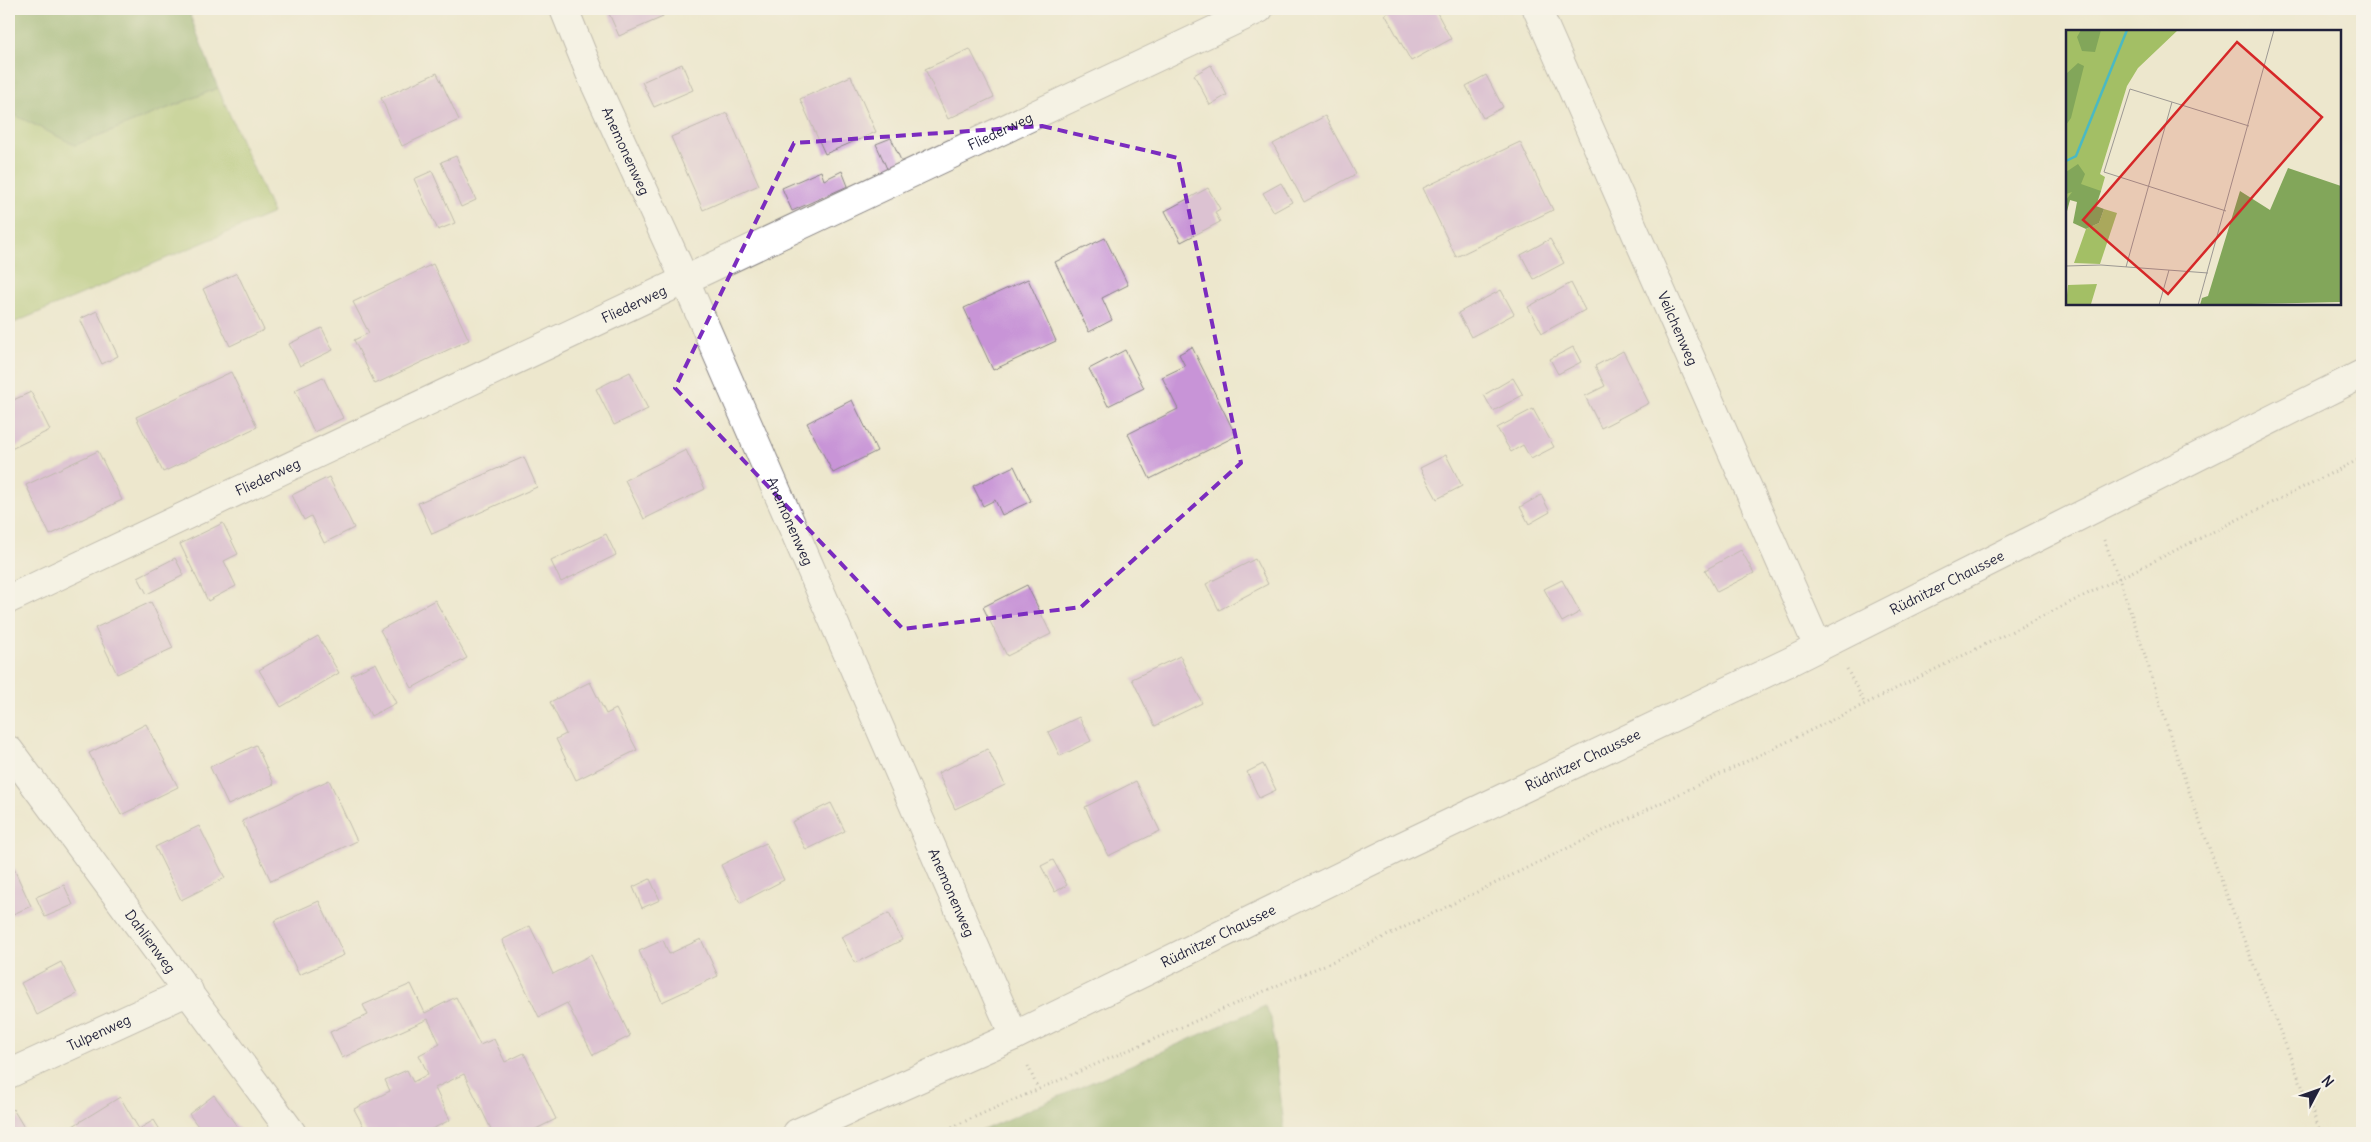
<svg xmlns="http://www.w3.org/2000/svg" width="2371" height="1142" font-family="Delius,sans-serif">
<rect width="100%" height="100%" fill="#f7f3e8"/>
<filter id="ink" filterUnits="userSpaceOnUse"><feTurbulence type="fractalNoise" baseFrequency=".02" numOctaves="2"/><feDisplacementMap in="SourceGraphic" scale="10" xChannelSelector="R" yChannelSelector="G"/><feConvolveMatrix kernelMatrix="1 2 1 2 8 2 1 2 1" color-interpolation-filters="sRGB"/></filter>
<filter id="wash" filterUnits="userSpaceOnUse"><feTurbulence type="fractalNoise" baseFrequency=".0096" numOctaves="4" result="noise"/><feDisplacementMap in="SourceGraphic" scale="20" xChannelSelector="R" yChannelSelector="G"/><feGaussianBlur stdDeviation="1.12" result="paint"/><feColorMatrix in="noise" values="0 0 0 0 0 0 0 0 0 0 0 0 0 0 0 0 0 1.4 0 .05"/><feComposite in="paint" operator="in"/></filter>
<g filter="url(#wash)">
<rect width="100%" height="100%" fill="#ede7cd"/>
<path fill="#a3bf65" stroke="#627050" d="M218,88L273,213L9,325V112L75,145Z"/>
<path fill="#82a65a" stroke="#52644a" d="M9,9H202L190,15L218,88L75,145L9,112Z
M1265,1006L1271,1018L1285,1133H976Z"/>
<g id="blocks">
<path fill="#c894d7" d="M607,9H659L663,17L619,36Z
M1394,9H1435L1451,39L1411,61L1385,14Z
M970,49L994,97L948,119L925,69Z
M682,64L693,90L654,107L642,82Z
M1211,65L1227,95L1210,105L1194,75Z
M437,73L459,120L402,146L381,98Z
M1486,75L1503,107L1483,118L1466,86Z
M851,76L876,132L825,154L800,99Z
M727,113L759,185L703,210L671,137Z
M1325,116L1356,174L1304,202L1273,144Z
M891,138L903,165L888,171L876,144Z
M1520,142L1553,210L1456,257L1423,188Z
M456,156L476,200L461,207L441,162Z
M432,171L455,223L438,230L414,179Z
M821,171L824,180L842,171L848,186L792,211L782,188Z
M1281,183L1292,202L1274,212L1263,193Z
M1208,188L1220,209L1215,212L1220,222L1181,242L1165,211Z
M1105,238L1128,285L1102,298L1112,320L1089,332L1055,262Z
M1550,239L1564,263L1534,279L1521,255Z
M433,264L469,340L375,384L354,340L369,333L353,302Z
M237,273L264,330L230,346L203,289Z
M1028,279L1056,341L993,370L964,308Z
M1571,283L1585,310L1542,333L1528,307Z
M1501,290L1514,314L1471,337L1458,313Z
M97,311L118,356L102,364L80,319Z
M322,328L333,350L300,366L289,344Z
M1192,347L1236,436L1150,479L1128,434L1178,409L1162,377L1185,366L1179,354Z
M1573,347L1581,362L1558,374L1550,359Z
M1125,350L1144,388L1108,406L1089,369Z
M1623,351L1649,403L1601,428L1585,396L1605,386L1595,366Z
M231,372L257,427L163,472L136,417Z
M630,372L648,409L614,425L596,389Z
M323,377L343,418L314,432L295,390Z
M1513,378L1523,395L1493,411L1484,395Z
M31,392L50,430L9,450V402Z
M852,400L877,451L833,473L807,423Z
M1533,409L1554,447L1531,459L1523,445L1511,452L1497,428Z
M686,450L705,489L644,519L625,480Z
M98,451L122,500L50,535L26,485Z
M1446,455L1462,486L1437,499L1420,468Z
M524,457L537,487L432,534L418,503Z
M1014,466L1031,501L1002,515L995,500L983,506L973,486Z
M329,477L354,528L324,543L311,516L304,520L292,495Z
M1541,495L1550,512L1529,524L1520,507Z
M223,523L238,554L224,561L236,586L208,601L180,544Z
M606,534L616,555L561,582L551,561Z
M1741,550L1754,573L1717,592L1705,570Z
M175,558L184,575L147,594L138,577Z
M1255,559L1268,584L1219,610L1206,584Z
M1562,580L1580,612L1562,622L1544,589Z
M1027,585L1051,634L1007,656L983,607Z
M435,600L467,658L412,688L380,630Z
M151,602L173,648L117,674L95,628Z
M318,636L339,673L281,707L259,670Z
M1180,656L1202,703L1155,726L1132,679Z
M376,663L396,703L371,716L351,675Z
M590,682L606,714L616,709L637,750L576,780L556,739L566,734L550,702Z
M1079,717L1091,741L1060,756L1048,732Z
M146,724L178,787L121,815L89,753Z
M256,745L274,784L228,805L210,767Z
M988,749L1005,785L955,809L938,773Z
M1263,764L1276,790L1259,798L1247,772Z
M329,780L357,841L271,881L242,821Z
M1136,781L1160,831L1108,856L1085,807Z
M831,803L845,831L806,850L792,822Z
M199,826L225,878L181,900L155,847Z
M766,843L784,880L740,903L721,865Z
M9,858L31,906L9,916Z
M1053,860L1067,885L1055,892L1041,866Z
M650,879L660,900L642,908L633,887Z
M64,885L73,905L45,917L36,897Z
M319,901L344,955L299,975L274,921Z
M889,913L902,940L855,963L841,937Z
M530,926L553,974L591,955L630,1036L593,1055L567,1003L539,1017L502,940Z
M701,939L718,976L662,1002L639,951L663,940L669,954Z
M61,962L77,994L37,1015L21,983Z
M411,984L425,1013L456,997L480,1045L494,1039L505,1062L524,1053L556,1119L528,1133H493L464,1074L435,1088L450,1120L424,1133H367L354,1109L390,1091L385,1080L407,1070L413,1082L428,1074L419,1055L440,1044L428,1019L342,1058L330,1032L368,1015L363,1005Z
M214,1095L242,1133H203L189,1114Z
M120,1097L139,1129L154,1120L162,1133H78L73,1126Z
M13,1109L25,1129L17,1133H9V1111Z"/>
</g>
</g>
<g filter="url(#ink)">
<use href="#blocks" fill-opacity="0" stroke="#888484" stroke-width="1"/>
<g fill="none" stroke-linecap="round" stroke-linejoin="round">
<g stroke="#888484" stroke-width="30">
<g id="minor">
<path id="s1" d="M564,9L590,73L685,280L1014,1036"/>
<path id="s2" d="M1537,9L1818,647"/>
<path id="s3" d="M9,599L1259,9"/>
<path id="s4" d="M9,750L292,1133"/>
<path id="s5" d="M9,1074L189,991"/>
</g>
</g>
<g stroke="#888484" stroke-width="30">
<g id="major">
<path id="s6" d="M797,1133L1014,1036L1402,846L1789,662L2362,374"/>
</g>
</g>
<path stroke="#888484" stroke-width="3" stroke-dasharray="1 4" stroke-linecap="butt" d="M2104,540C2138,623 2160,710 2190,794C2230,909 2276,1021 2321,1133
M1847,669L1865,704
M1028,1066L1038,1089
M938,1133L1345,956L1865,704L2362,458"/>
<use href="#minor" stroke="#fff" stroke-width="28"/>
<use href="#major" stroke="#fff" stroke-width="28"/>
</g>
</g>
<path d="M0 0H2371V1142H0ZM1042,126L1178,158L1241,463L1081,607L903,629L675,388L794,143Z" fill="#ede7cd" fill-opacity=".55" fill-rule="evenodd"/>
<path fill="none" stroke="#7b2cbf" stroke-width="4" stroke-dasharray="10 6" stroke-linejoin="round" d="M1042,126L1178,158L1241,463L1081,607L903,629L675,388L794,143Z"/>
<g text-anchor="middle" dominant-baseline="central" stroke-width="4" stroke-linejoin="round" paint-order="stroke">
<g font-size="14" fill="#22223b" stroke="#f7f3e8">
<text stroke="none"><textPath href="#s3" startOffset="1096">Fliederweg</textPath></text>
<text stroke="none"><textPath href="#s1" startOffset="155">Anemonenweg</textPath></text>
<text stroke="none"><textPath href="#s3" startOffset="691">Fliederweg</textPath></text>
<text stroke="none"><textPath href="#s2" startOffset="349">Veilchenweg</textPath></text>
<text stroke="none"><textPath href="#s3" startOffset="286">Fliederweg</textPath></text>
<text stroke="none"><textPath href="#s1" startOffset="560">Anemonenweg</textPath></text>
<text stroke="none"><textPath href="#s6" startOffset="1275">Rüdnitzer Chaussee</textPath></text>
<text stroke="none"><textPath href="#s6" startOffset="870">Rüdnitzer Chaussee</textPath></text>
<text stroke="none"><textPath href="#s1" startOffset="965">Anemonenweg</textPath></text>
<text stroke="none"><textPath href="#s6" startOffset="465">Rüdnitzer Chaussee</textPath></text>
<text stroke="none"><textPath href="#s4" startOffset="238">Dahlienweg</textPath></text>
<text stroke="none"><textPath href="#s5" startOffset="99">Tulpenweg</textPath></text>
</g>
</g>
<g transform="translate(2066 30)">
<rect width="275" height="275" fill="#ede7cd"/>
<path d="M0,0H112L72,38L61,56L34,144L39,147L35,161L4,169L0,182ZM38,179L51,183L34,234L8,233L20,199L33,193ZM31,254L25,274L28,275H0L2,255Z" fill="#a3bf65"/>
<path d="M15,0H35L29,22L16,21L11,7ZM12,33L18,36L5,88L0,95V44ZM12,134L19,144L15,154L35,161L30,176L38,179L33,193L20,199L7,193L11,172L4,170L0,185V170L6,162L0,164V142ZM222,138L275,156V272L134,275L136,268L142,266L174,161L204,180Z" fill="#82a65a"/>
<path fill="none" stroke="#4bb9c2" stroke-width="2.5" d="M0,131L10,126L61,0"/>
<path fill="none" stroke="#9c9893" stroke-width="1" d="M160,181L38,142L64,59L183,96M0,236L35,235L142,243M60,237L106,72M93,275L103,240M132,275L208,0"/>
<path fill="#d62828" fill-opacity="0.15" stroke="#d62828" stroke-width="2.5" d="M171,12L256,87L102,264L17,190Z"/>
<rect width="275" height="275" fill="none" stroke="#22223b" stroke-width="2.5"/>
</g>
<rect width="2371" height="1142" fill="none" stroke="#f7f3e8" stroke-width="30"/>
<g transform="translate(2318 1090) rotate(49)" stroke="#f7f3e8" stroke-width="4" paint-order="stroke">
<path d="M0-4L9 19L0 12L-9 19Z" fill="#22223b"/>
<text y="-8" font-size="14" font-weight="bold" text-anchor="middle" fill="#22223b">N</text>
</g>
</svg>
